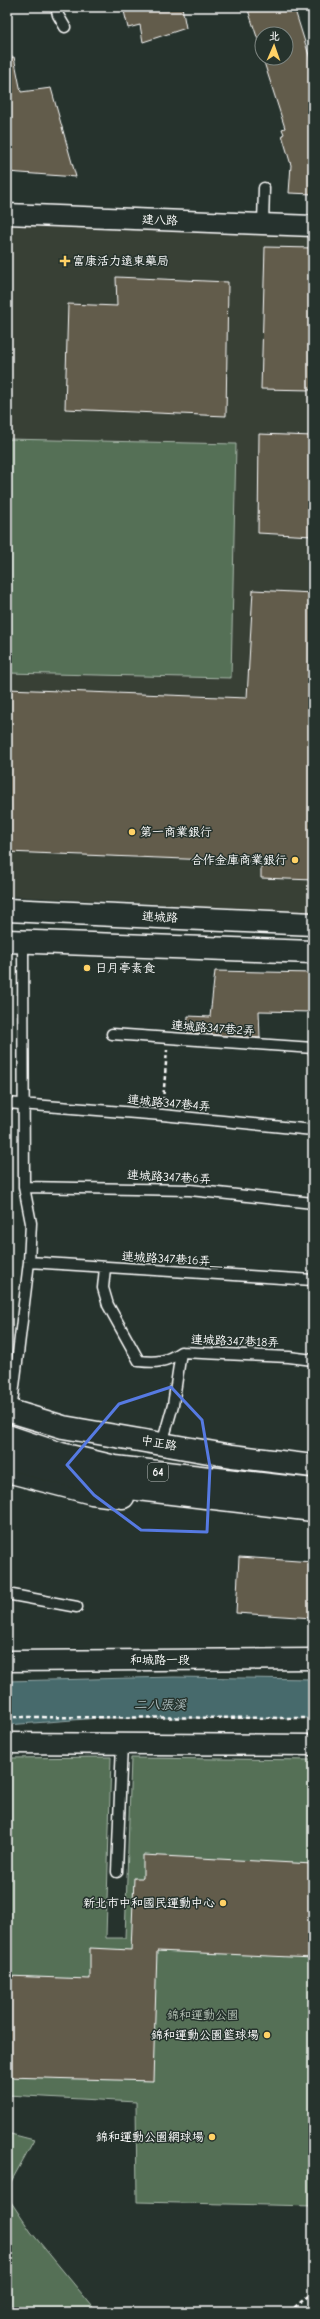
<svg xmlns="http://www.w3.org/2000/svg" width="320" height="2319" font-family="'Comic Neue','LXGW WenKai TC',sans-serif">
<rect width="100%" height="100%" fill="#26332d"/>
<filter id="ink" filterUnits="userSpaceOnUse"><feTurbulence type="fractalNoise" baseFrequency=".025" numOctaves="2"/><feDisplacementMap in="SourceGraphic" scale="8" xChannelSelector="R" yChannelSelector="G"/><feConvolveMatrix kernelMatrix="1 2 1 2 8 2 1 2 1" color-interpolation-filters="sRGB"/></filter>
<g filter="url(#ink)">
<path fill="#383f36" d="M7,223L313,235V912L7,896Z"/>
<path fill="#547057" stroke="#aab8ab" d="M7,439L236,444L231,678L7,673Z
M111,1757L106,1938H125L131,1758L313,1760V2206L137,2202L136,2102L7,2095V1758Z
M7,2133L34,2140L7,2189Z
M7,2196L31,2232L97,2312H7Z"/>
<path fill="#476b6c" stroke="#91a6a7" d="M174,1677L313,1679V1718H99L7,1725V1681Z"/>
<path fill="#625c4b" stroke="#fff" fill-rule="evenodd" d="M123,7H182L186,28L143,42L140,25L128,28Z
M247,7H294L313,68V194L289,193L291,165L282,135L284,134L282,129L285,128L263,59H261L257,46H260ZM262,34H286V58H262Z
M14,57L21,92L51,88L76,177L7,172V58Z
M265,247L313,248V390L261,389Z
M116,277L228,282L226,416L65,409L68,304L117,306Z
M259,434L313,436V536L258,533Z
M253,590L313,593V880L261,878V862L7,852V689L247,698Z
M215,971L313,973V1012L259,1011L260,1038L187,1033L188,1016L210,1017Z
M239,1557L313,1562V1618L236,1613Z
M143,1855L313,1864V1958L157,1951L153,2081L7,2077V1976L90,1979V1948L131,1950L134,1878H143Z"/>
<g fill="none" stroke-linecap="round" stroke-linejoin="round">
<g stroke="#fff" stroke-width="13">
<path id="lane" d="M56,7L58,15L65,27
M263,224L264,188
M112,1034L313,1048
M7,1103L162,1115L313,1130
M24,1187L190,1190L313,1203
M29,1262L313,1280
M105,1268L103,1288L108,1305L139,1361C156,1363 166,1362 181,1352L289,1357L313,1360
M11,1412L29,1262L31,1223L24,1187L23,942
M162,1444L173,1405L181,1352
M7,1594L77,1607
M117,1872L122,1743"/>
</g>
<g stroke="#fff" stroke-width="23">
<path id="street" d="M7,214L313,226
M7,1661L313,1659
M7,1743L313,1745"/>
</g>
<g stroke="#fff" stroke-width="25">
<path id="secondary" d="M7,910L313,924
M7,941L313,952
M7,1410L63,1427L232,1456L313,1466
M7,1471L92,1493L123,1497"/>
</g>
<g stroke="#fff" stroke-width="25">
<path id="highway" d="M7,1436L61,1454L115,1467L313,1490
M7,1457L41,1468L104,1485L313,1510"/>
</g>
<path stroke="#fff" stroke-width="2.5" stroke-dasharray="4 3" stroke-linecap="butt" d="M163,1101L167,1050
M7,1717L313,1718
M289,2312L313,2292"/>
<use href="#lane" stroke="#26332d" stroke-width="10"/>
<use href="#street" stroke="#26332d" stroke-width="20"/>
<use href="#secondary" stroke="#26332d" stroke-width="22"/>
<use href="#highway" stroke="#26332d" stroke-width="22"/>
</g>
</g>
<path fill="none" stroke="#567ae2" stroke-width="3" stroke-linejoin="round" d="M171,1387L202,1420L210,1467L207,1532L141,1530L94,1495L67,1465L119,1404Z"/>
<g fill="#ffd166" stroke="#26332d" stroke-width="1.5">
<path d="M63 255h4v4h4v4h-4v4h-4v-4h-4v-4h4z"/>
<circle cx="132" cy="832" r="4"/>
<circle cx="295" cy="860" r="4"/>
<circle cx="87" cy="968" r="4"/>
<circle cx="223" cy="1903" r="4"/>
<circle cx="267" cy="2035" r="4"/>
<circle cx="212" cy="2137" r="4"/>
</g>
<g text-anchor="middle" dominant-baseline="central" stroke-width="3" stroke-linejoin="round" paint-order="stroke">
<rect fill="#26332d" stroke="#bec2c0" stroke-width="1" x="148" y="1463" width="20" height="18" rx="3"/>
<g font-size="11" font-weight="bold" fill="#fff">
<text x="158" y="1472">64</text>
</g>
<g font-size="12" fill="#fff" stroke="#26332d">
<text transform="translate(160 220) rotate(2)">建八路</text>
<text transform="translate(160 917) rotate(3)">連城路</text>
<text transform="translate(213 1028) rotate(4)">連城路347巷2弄</text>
<text transform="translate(169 1103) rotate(5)">連城路347巷4弄</text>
<text transform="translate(169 1177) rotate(3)">連城路347巷6弄</text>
<text transform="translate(172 1259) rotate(3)">連城路347巷16弄＿</text>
<text transform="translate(235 1341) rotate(2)">連城路347巷18弄</text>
<text transform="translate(159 1443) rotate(10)">中正路</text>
<text x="160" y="1660">和城路一段</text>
</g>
<g font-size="12" fill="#fff" stroke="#26332d" text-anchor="end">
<text x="73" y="261" text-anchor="start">富康活力遠東藥局</text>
<text x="140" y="832" text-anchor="start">第一商業銀行</text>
<text x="287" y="860">合作金庫商業銀行</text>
<text x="95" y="968" text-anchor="start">日月亭素食</text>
<text x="215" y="1903">新北市中和國民運動中心</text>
<text x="259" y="2035">錦和運動公園籃球場</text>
<text x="204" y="2137">錦和運動公園網球場</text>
</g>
<g font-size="12" fill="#b2bfb3" stroke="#26332d">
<text x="203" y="2015">錦和運動公園</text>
</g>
<g font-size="13" font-style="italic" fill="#acbcbd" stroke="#26332d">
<text x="160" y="1704">二八張溪</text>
</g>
</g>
<rect width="320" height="2319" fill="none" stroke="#26332d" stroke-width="24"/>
<rect x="12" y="12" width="296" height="2295" fill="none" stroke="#fff" stroke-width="1.5" filter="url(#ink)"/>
<g transform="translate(274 46) rotate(2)"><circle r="19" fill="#26332d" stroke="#7d8581"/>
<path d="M0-3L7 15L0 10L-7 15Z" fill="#ffd166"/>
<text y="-6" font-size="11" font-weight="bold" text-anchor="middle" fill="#ffffff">北</text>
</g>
</svg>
